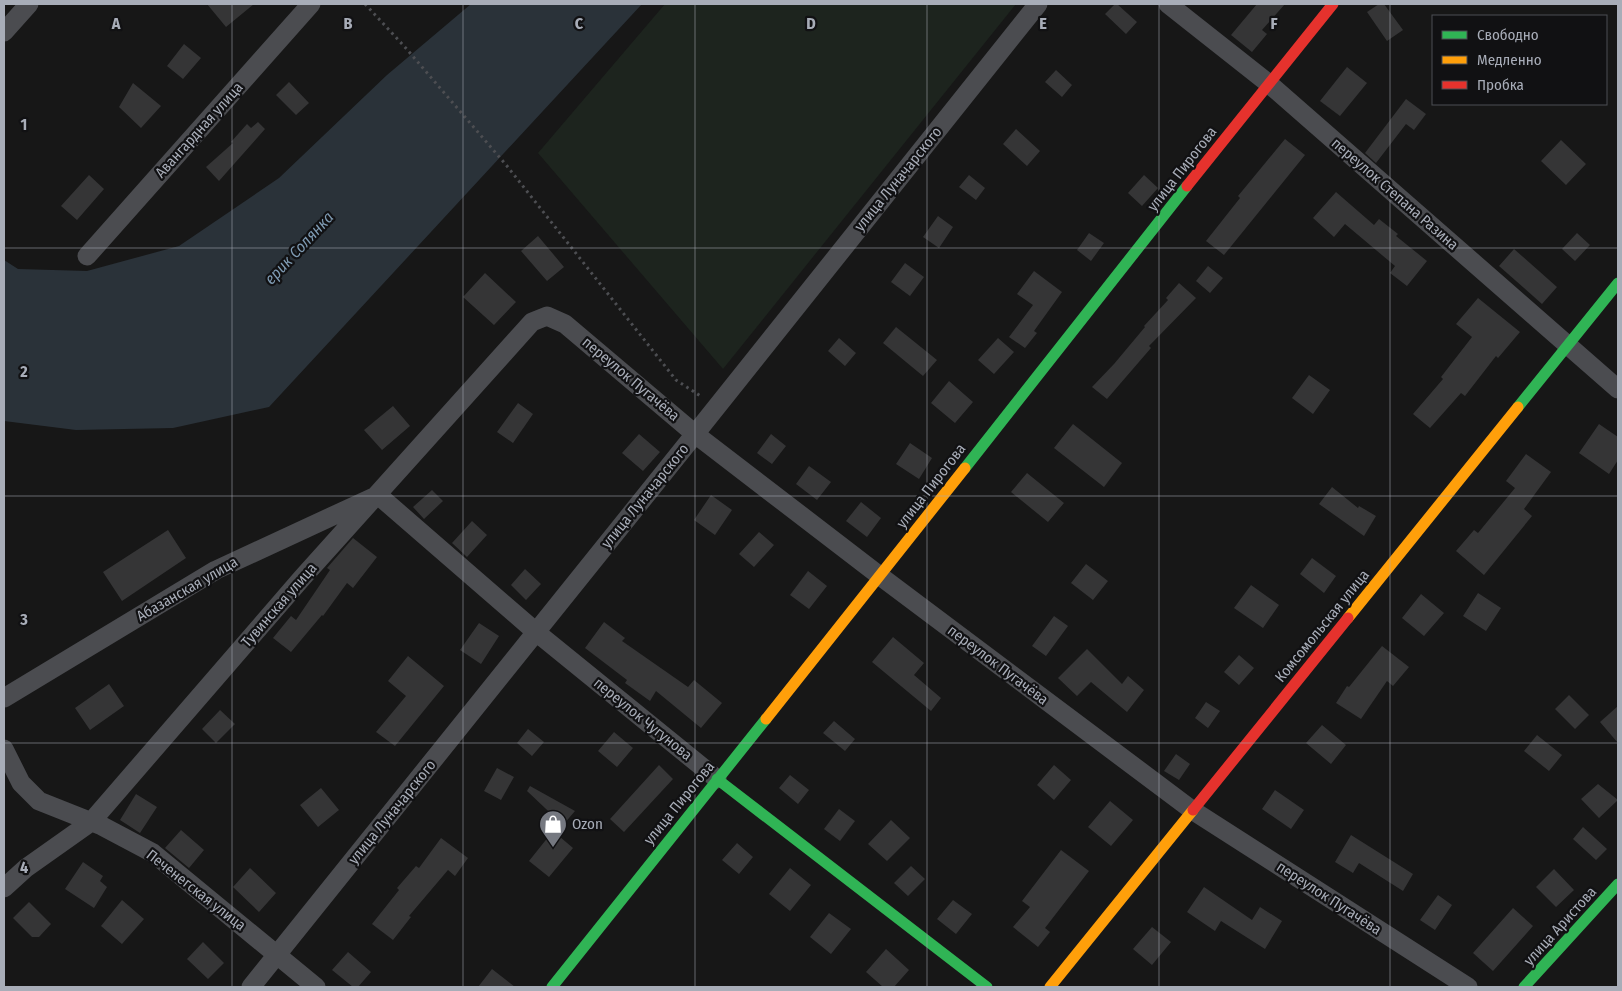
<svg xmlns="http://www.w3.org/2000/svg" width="1622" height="991" font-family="'Fira Sans Condensed',sans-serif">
<rect width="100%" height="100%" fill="#171717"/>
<path fill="#1d241e" d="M665,4H1016L723,369L538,153Z"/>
<path fill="#2a3239" d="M471,4H642L269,407L173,428L76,430L4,421V260L18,269L87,271L179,246L279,178L387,75Z"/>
<path fill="#353536" d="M207,4H254L226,27Z
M1115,4H1117L1137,22L1126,34L1105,14Z
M1257,4H1285L1262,30L1267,34L1252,52L1231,35Z
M1379,4H1384L1403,30L1387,41L1367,12Z
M184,44L201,58L183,79L167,66Z
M1347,67L1367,83L1340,116L1320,101Z
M1056,70L1072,85L1062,97L1045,82Z
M289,82L309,103L296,115L276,95Z
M133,83L161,106L141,128L119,107Z
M1406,99L1426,114L1414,130L1406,124L1376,163L1365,153Z
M258,122L265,129L219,181L206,167L233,143L231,142L247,124L251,128Z
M1016,129L1040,151L1027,166L1003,144Z
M1285,139L1305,155L1224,255L1206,241L1240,198L1238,196Z
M1561,140L1586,164L1566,185L1541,161Z
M89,175L104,189L77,220L61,206Z
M969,175L985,188L976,200L959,187Z
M1144,175L1158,188L1142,206L1128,193Z
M1336,192L1374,225L1379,219L1398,234L1396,236L1427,261L1407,286L1390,273L1395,266L1345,224L1334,237L1313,218Z
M938,216L953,227L939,248L923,237Z
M1089,233L1104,243L1091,261L1077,250Z
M1577,233L1590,245L1575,261L1562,249Z
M538,236L564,267L547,281L521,251Z
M1514,249L1557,287L1542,304L1499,266Z
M905,263L924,277L910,296L891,282Z
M1208,266L1223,278L1210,293L1196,281Z
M1034,271L1062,292L1034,331L1037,333L1025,348L1009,337L1033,305L1017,294Z
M485,273L516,302L494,325L463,297Z
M1179,283L1196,298L1149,346L1151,348L1107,399L1092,387L1114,364L1145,327L1144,326L1168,300L1166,298Z
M1478,298L1520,332L1498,358L1496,356L1465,396L1461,393L1430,428L1413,414L1443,379L1441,377L1472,337L1456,324Z
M896,327L937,360L923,376L883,343Z
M839,338L856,353L845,366L828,351Z
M998,338L1014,352L994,374L978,360Z
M1309,375L1330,390L1313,414L1292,398Z
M949,381L973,402L955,423L931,403Z
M518,403L533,414L513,443L497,432Z
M393,406L410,426L382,450L364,430Z
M1073,424L1122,463L1104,487L1054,448Z
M1599,424L1618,437V460L1609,474L1579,453Z
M639,434L660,452L643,471L622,453Z
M771,434L786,446L772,464L757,453Z
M910,443L932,458L919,479L896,464Z
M1526,454L1551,472L1524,509L1532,516L1484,575L1456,551L1474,530L1478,533L1515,488L1506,481Z
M809,466L831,482L817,500L796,484Z
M1027,473L1064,503L1048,522L1011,492Z
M1332,487L1358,508L1359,506L1376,516L1364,536L1319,504Z
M432,490L443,501L424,519L413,507Z
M711,495L732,510L715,535L694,520Z
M861,502L881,518L867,537L846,521Z
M472,521L487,535L467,557L452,543Z
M168,530L186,558L122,601L103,572Z
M759,532L774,545L754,567L739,554Z
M353,538L377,557L353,588L347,583L323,616L322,615L291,652L273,638L291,616L296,620L330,570L327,568Z
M1312,558L1336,576L1324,593L1300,574Z
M1086,564L1108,581L1093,600L1071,583Z
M525,569L541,584L526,600L511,585Z
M808,571L827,586L809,609L790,595Z
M1251,585L1279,605L1263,628L1234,608Z
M1478,593L1501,608L1486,631L1463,616Z
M1421,594L1444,613L1424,636L1402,618Z
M1054,616L1068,626L1046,656L1032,646Z
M604,622L625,638L622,641L688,687L694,680L722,703L701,728L656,691L650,701L625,683L627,680L585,648Z
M479,623L499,636L481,664L460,650Z
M893,637L924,663L914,675L941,698L931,711L872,662Z
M1382,646L1409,667L1393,686L1387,681L1361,719L1336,703L1347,686L1349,687Z
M1087,649L1122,684L1128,676L1144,690L1127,712L1091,682L1077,696L1058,678Z
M1239,655L1254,668L1239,685L1224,672Z
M408,656L444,686L395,746L376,732L406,696L388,681Z
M109,684L124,706L90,730L75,708Z
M1569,695L1589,715L1575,729L1555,709Z
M1206,702L1220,711L1208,728L1195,718Z
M1618,706V743L1600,722Z
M220,710L235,724L216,743L202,729Z
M834,721L855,739L845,751L823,733Z
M1322,725L1346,745L1331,764L1306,743Z
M528,729L544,742L532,756L517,743Z
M614,732L633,748L617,767L598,751Z
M1537,735L1562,755L1549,771L1524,751Z
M1176,754L1190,764L1179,780L1164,771Z
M659,765L673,779L624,832L610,819Z
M1054,765L1071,780L1054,800L1037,785Z
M497,768L514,777L501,800L484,791Z
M790,775L809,790L798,804L779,788Z
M1598,784L1618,800L1599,818L1581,799Z
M530,786L575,811L563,825L527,791Z
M321,788L339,810L318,827L300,805Z
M1275,790L1304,810L1291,829L1262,809Z
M136,794L157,807L140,833L120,820Z
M1110,801L1133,820L1111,846L1088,827Z
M839,809L855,821L840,841L824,829Z
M891,820L910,838L887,861L868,844Z
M1583,827L1607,849L1596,860L1573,839Z
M181,830L204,850L189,868L165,848Z
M553,831L573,848L549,877L529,861Z
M1351,835L1413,874L1403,891L1359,863L1353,873L1335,862Z
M441,838L468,858L455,876L448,870L409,916L411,917L393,940L372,924L399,890L397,888L416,866L419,868Z
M737,843L753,857L739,874L722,860Z
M1061,850L1089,871L1045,928L1050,932L1038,947L1013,927L1030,907L1022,901Z
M83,862L103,876L100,881L107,887L94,908L65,889Z
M911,866L925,879L908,896L894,883Z
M250,868L276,893L259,912L233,887Z
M790,868L811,885L790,911L769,894Z
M1554,869L1574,890L1556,907L1536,887Z
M1204,887L1252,920L1260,907L1282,921L1265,949L1221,921L1215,931L1187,912Z
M1438,895L1452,905L1435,930L1420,920Z
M122,900L144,919L122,944L101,926Z
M953,900L972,914L956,934L937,919Z
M29,902L51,924L39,937H32L13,918Z
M1513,908L1533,926L1493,971L1473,953Z
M829,913L851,929L831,954L810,937Z
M1152,927L1171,942L1152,965L1133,949Z
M203,942L224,963L208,979L187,959Z
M886,949L909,970L894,987H883L866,972Z
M348,952L371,972L358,987H353L332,970Z
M492,969L515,987H478Z"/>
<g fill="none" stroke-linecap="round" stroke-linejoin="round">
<path stroke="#4d4e52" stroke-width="3" stroke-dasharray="2.5 4" stroke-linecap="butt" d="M365,4L404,46L507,166L676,380L702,397"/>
<path stroke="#4b4c50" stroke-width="19" d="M1168,4L1268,83L1618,389
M4,32L29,4
M87,256L311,4
M4,698L216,570L378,495L536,632L717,779
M4,749L21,783L39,801L102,826L153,853L316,987
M4,888L26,868L91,822L302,578L532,322L547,316L565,324L695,434L880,576L1192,810L1468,987
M251,987L695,434L1038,4"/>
<path stroke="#30b455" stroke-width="11" d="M1518,407L1618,283
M965,468L1187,186
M717,779L987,987
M552,987L766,719
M1524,987L1618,884"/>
<path stroke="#ff9f0a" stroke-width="11" d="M1348,618L1518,407
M766,719L965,468
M1050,987L1193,810"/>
<path stroke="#e5322d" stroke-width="11" d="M1187,186L1333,4
M1193,810L1348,618"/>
</g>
<path fill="none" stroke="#a8adb8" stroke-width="1" stroke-opacity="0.55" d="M232,4V987M463,4V987M695,4V987M927,4V987M1159,4V987M1390,4V987M4,248H1618M4,496H1618M4,743H1618"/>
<defs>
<g id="shop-pin" transform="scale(1.4375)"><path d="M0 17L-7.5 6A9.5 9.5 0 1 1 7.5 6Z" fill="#757880" stroke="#111113"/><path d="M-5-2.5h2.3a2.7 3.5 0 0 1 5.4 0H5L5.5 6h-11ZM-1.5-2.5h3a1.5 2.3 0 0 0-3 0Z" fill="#fff"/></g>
</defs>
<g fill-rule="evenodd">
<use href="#shop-pin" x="553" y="824"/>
</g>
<g text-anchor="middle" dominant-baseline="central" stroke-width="4.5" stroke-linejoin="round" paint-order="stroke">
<g font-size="15" fill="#a8adb8" stroke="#111113">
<text transform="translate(199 130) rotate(-48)">Авангардная улица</text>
<text transform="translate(1182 169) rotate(-52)">улица Пирогова</text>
<text transform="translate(898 179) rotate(-51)">улица Луначарского</text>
<text transform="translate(1395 194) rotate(41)">переулок Степана Разина</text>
<text transform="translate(631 379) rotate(40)">переулок Пугачёва</text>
<text transform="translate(931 486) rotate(-52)">улица Пирогова</text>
<text transform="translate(645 496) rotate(-51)">улица Луначарского</text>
<text transform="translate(187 589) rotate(-30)">Абазанская улица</text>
<text transform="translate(279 605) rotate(-49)">Тувинская улица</text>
<text transform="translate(1322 626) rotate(-51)">Комсомольская улица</text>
<text transform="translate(998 665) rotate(37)">переулок Пугачёва</text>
<text transform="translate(643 719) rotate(39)">переулок Чугунова</text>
<text transform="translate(679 803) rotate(-51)">улица Пирогова</text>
<text transform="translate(392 812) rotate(-51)">улица Луначарского</text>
<text transform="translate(196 890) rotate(38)">Печенегская улица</text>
<text transform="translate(1329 898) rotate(33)">переулок Пугачёва</text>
<text transform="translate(1560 926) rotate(-48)">улица Аристова</text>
</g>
<g font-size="15" fill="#a8adb8" stroke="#111113" text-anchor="start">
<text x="572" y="824">Ozon</text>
</g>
<g font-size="16" font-style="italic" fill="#7f9bb3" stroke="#111113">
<text transform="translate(299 248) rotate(-47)">ерик Солянка</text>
</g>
</g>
<g font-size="16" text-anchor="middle" font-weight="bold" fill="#a8adb8" stroke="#111113" stroke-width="4.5" stroke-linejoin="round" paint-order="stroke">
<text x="116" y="29">A</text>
<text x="348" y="29">B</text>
<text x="579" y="29">C</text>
<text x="811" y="29">D</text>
<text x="1043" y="29">E</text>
<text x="1274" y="29">F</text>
<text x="24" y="130">1</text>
<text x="24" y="377">2</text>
<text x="24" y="625">3</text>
<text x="24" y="873">4</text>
</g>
<rect width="1622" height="991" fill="none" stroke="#a8adb8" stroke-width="10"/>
<rect x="1432" y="15" width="175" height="90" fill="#111113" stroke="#4d4f55"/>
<rect x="1442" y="31" width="25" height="8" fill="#30b455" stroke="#4d4f55"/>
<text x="1477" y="40" font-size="15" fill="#a8adb8">Свободно</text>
<rect x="1442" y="56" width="25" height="8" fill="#ff9f0a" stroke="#4d4f55"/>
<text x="1477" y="65" font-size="15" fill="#a8adb8">Медленно</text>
<rect x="1442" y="81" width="25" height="8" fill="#e5322d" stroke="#4d4f55"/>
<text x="1477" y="90" font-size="15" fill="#a8adb8">Пробка</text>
</svg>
